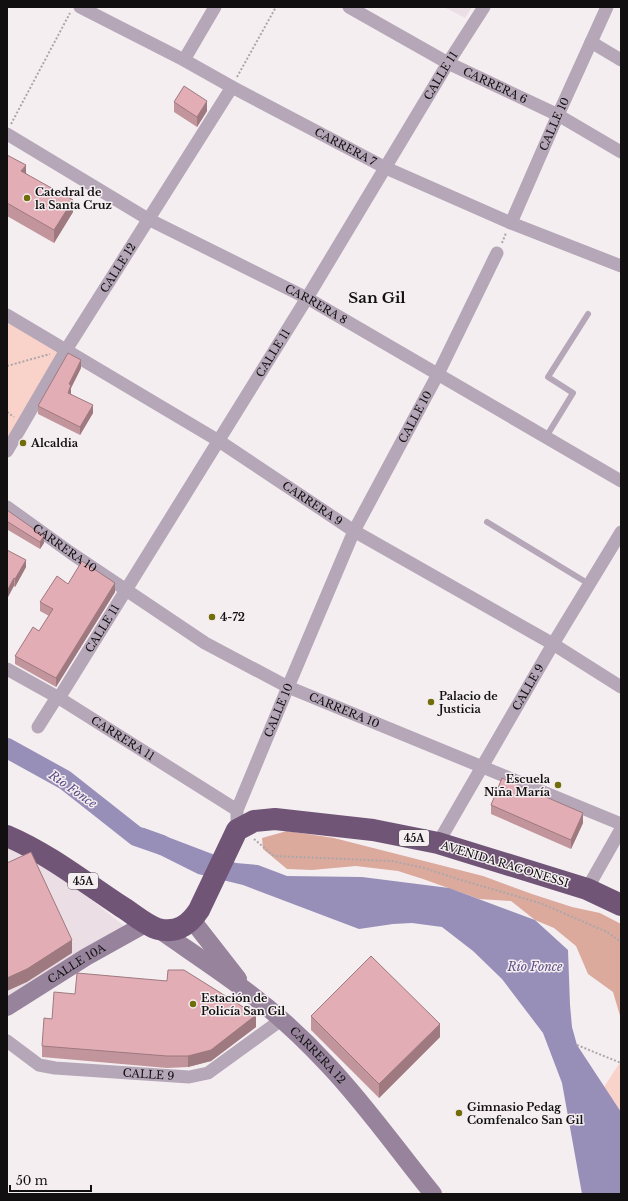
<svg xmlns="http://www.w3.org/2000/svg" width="628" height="1201" font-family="'Libre Baskerville',serif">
<rect width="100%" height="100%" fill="#f4eef1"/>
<path fill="#ecdee5" d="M444,7H472L465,18Z
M7,844L64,878L128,929L7,999Z"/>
<path fill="#f9d3ca" d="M7,321L59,351L7,440Z
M621,1061V1115V1112L604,1087Z"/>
<path fill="#dca99d" d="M287,831L334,838L483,876L532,894L572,907L600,913L621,924V1025V1019L613,992L588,974L576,946L554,928L535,920L511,901L479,899L423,879L398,871L356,866L312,870L287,869L263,849L262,838Z"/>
<path fill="#988fb9" d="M144,828L236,863L258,865L287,876L362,877L449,888L535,920L568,950L570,1005L572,1027L577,1045L621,1112V1194H582L562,1083L543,1033L502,979L473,951L442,927L412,923L393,924L359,929L243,885L198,874L138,844L136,836Z"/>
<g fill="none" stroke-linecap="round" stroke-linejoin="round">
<path stroke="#988fb9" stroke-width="20" d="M7,748L65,780L136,836L162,845"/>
<path stroke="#aba7a9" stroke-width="2" stroke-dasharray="2 2" stroke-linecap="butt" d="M237,77L276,7
M11,124L70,13
M502,243L506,233
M7,366L50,354
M7,412L14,417
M254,839L274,856L392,861L424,868L461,880L540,903L607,932L621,942
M577,1045L621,1063"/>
<path stroke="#b5a7b8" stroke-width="6" d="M546,437L573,393L548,377L588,314
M487,522L589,584"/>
<g stroke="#b5a7b8" stroke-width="13">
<path id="s1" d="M80,7L184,60L232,87L386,168L511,223L621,266"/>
<path id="s2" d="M349,7L448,63L558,115L621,152"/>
<path d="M591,42L621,60"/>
<path d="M184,60L215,7"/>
<path id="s3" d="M7,134L148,219L307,298L621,481"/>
<path id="s4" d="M511,223L558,115L607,7"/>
<path id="s5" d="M7,315L219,441L354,531L553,644L621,687"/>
<path id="s6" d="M7,451L66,350L232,87"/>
<path id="s7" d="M7,507L71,553L205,643L288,687L621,824"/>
<path id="s8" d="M7,669L59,698L237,810"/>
<path id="s9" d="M59,698L307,298L448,63L484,7"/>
<path d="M38,727L57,697"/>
<path id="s10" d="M237,830V810L288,687L354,531L438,374L497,253"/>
<path id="s11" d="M438,843L553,644L621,532"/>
<path d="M587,889L621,829"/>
<path id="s12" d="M7,1041L39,1065L55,1068L189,1077L208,1073L281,1020"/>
</g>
<g stroke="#97849c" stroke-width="18">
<path d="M192,920L238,979"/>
<path id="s13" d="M158,929C188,950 220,971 249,993C277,1014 304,1039 328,1065C366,1105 398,1151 433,1194"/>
<path id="s14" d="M7,1007L86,957L147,923"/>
</g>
<path stroke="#705577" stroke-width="22" d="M7,836C49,854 84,882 122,907C132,913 147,926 158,929C177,934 189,925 199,910L237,830L254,821L275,819L373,830L438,843L587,889L621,905"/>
</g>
<path fill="#c2959c" d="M174,102L207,111L197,127L174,112Z
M7,155L26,173L73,212L54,243L7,216Z
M81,368L71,388V394L93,413L80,435L38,414V406Z
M7,510L44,543L40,549L8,530Z
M7,550L26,567L15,587L14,586Z
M68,584L115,592L56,687L15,664V656L39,631L49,616L40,611V602Z
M491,805L583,823L571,849L491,814Z
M311,1016L440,1037L379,1098L311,1030Z
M256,1027L211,1061L188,1067L167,1068L42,1057V1046Z"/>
<path fill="#9e797f" d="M207,101V111L197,127V117Z
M26,165V178L21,171Z
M73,200V212L54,243V230Z
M81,360V368L71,388V394L68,401V393L69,384Z
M93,405V413L80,435V427Z
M8,522V530L7,532V524Z
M44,536V543L40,549V542Z
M26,560V567L15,587V579Z
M14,578V586L7,599V591Z
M115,583V592L56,687V678Z
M583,813V823L571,849V840Z
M72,940V953L27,982L7,991V978Z
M256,1015V1027L211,1061L188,1067V1056Z
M440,1024V1037L379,1098V1084Z"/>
<path fill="#e2adb5" stroke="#9e797f" d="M184,86L207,101L197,117L174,102Z
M7,155L26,165L21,171L73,200L54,230L7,203Z
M68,353L81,360L69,384L71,385L68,393L93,405L80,427L38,406Z
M7,510L44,536L40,542L8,522L7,524Z
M7,550L26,560L15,579L14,578L7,591Z
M82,561L115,583L56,678L15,656L33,627L39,631L53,609L40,602L57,576L68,584Z
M502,778L583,813L571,840L491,805Z
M31,852L72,940L27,969L7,978V863Z
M371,956L440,1024L379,1084L311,1016Z
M168,970H184L256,1015L211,1050L188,1056H167L42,1046L44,1018L52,1019L54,992L75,994L77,973L167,981Z"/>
<g fill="#716d0b" stroke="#f4eef1" stroke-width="1.5">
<circle cx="27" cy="198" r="4"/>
<circle cx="23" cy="443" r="4"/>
<circle cx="212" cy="617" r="4"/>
<circle cx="431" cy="702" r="4"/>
<circle cx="558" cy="785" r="4"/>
<circle cx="193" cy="1004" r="4"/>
<circle cx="459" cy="1113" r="4"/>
</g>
<g text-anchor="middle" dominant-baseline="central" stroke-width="3" stroke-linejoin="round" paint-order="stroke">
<g fill="#f4eef1" stroke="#555254" stroke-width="1">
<rect x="399" y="830" width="30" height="16" rx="3"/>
<rect x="68" y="873" width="30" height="16" rx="3"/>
</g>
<g font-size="10" font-weight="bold" fill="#110f10">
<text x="414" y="838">45A</text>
<text x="83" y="881">45A</text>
</g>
<g font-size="11" fill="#110f10" stroke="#f4eef1">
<text stroke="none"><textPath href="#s9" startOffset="730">CALLE 11</textPath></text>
<text stroke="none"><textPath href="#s2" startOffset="166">CARRERA 6</textPath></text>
<text stroke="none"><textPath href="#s4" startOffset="108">CALLE 10</textPath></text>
<text stroke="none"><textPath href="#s1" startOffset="300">CARRERA 7</textPath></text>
<text stroke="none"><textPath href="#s6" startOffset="214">CALLE 12</textPath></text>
<text stroke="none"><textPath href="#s3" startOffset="353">CARRERA 8</textPath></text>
<text stroke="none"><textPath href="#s9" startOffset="406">CALLE 11</textPath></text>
<text stroke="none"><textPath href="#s10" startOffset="452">CALLE 10</textPath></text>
<text stroke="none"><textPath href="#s5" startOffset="359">CARRERA 9</textPath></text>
<text stroke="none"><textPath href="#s7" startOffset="71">CARRERA 10</textPath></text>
<text stroke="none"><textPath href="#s9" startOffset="82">CALLE 11</textPath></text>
<text stroke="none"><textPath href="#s11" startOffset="180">CALLE 9</textPath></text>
<text stroke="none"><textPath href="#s10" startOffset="128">CALLE 10</textPath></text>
<text stroke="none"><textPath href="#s7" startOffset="395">CARRERA 10</textPath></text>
<text stroke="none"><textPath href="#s8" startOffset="135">CARRERA 11</textPath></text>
<text transform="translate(505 864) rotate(17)">AVENIDA RAGONESSI</text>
<text stroke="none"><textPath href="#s14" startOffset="82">CALLE 10A</textPath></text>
<text stroke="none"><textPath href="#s13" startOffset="204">CARRERA 12</textPath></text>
<text stroke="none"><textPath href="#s12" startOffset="150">CALLE 9</textPath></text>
</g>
<g font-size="11" font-weight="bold" fill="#110f10" stroke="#f4eef1" text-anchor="start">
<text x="35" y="192">Catedral de<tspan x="35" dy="13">la Santa Cruz</tspan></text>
<text x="31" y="443">Alcaldia</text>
<text x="220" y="617">4-72</text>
<text x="439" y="696">Palacio de<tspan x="439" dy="13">Justicia</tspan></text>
<text x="550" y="779" text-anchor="end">Escuela<tspan x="550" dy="13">Niña María</tspan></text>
<text x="201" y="998">Estación de<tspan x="201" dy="13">Policía San Gil</tspan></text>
<text x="467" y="1107">Gimnasio Pedag<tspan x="467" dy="13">Comfenalco San Gil</tspan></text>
</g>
<g font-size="12" font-style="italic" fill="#5a4b84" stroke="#f4eef1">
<text transform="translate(73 789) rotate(35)">Río Fonce</text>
<text x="535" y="966">Río Fonce</text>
</g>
<g font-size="15" font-weight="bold" fill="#110f10" stroke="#f4eef1">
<text x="377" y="297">San Gil</text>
</g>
</g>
<rect width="628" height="1201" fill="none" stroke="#110f10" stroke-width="16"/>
<path d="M10 1185v6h81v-6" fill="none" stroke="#110f10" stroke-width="2"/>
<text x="16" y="1185" font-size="12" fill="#110f10" stroke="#f4eef1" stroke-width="3" paint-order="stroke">50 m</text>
</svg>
